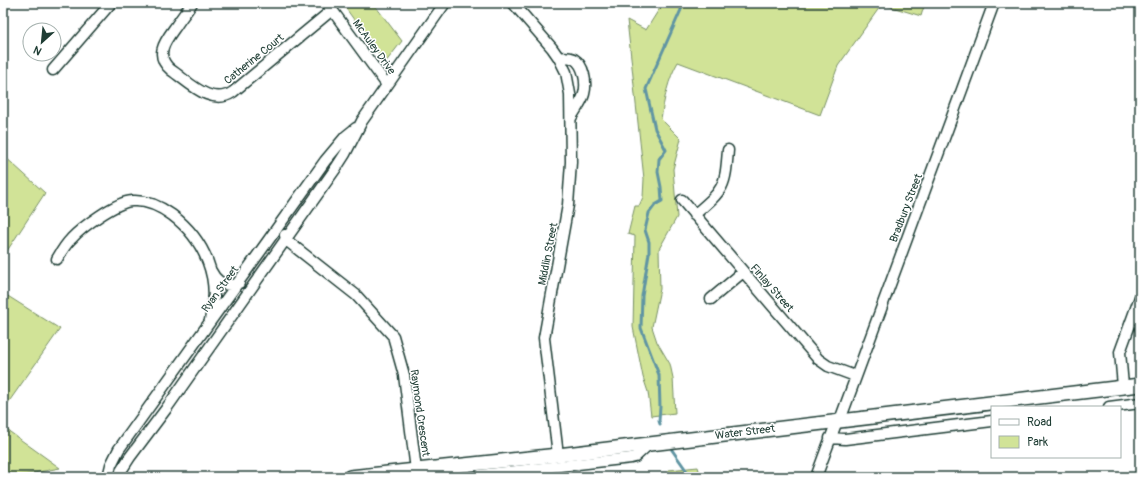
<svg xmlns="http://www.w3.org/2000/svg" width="1143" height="480" font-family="Pangolin,sans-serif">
<rect width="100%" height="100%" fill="#fff"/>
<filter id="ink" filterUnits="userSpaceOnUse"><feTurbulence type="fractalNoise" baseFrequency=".025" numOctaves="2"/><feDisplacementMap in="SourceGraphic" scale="8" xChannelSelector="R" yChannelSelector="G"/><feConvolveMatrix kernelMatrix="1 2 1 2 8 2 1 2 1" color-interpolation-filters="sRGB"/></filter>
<g filter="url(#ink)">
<path fill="#d1e397" stroke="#789066" d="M342,3H373L402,41L385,63Z
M663,3H925L921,16L882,4L838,66L820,115L678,62C668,79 664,100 661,119L681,139L673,169L677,217L659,249L660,289L652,327L657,342L670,364L673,378L675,413L651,416L648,392L643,377L633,327L635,236L628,234L635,206H639L643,197L644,179L627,20L646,30Z
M3,155L45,193L3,257Z
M3,293L60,329L3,410Z
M3,427L60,468L13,477H3Z
M698,467L701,477H670L668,470Z"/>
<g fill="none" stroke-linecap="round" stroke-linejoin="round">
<path stroke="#6095a3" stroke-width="3" d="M660,424L659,421L660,407L659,375L641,328L642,296L649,253V242L645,230L649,213L655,205L662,201L661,187L658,172L659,159L666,150L655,129L646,89L684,3
M672,450L691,477"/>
<g stroke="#1f3d34" stroke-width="13">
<path id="minor" d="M192,3C187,11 181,18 176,26C166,40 153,55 171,70C189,82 211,107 233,92L332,10
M327,3L387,85
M513,3L552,48L559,58L566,72L570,94L571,162L568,205L544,338L558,455
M559,58C564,57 569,57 574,59C584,65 587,83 584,94C582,102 575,110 571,118
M53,70L111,3
M682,200L818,359L828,366L855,376
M694,215C724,189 725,189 728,150
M285,235L286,240L356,295L393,336L404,375L416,470
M57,259C61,252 65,245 71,239C82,227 116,202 132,201C147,200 160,206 172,215C204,239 222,279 210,320
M211,271C217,283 227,288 239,283
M711,299L743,272
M1123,386L1120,352L1140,297
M1109,407L1140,403
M840,420L994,3
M830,438L845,439L992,421
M480,475L631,458L635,457L649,444
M108,477L111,465L119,449L325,161L346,136L356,128
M120,477L121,471L130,457L166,409L336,168L345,154L362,121L445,3
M816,477L837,421"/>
</g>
<g stroke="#1f3d34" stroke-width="16">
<path id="major" d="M350,477L558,455L1140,385"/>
</g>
<use href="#minor" stroke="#fff" stroke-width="10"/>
<use href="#major" stroke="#fff" stroke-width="13"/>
</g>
</g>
<g text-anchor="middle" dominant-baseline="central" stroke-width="3" stroke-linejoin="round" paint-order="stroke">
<g font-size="11" fill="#1f3d34" stroke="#fff">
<text transform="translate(374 47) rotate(54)">McAuley Drive</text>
<text transform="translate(254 59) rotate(-39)">Catherine Court</text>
<text transform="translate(906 208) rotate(-69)">Bradbury Street</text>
<text transform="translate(548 254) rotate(-79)">Middlin Street</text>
<text transform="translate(772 288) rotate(49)">Finlay Street</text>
<text transform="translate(220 289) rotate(-54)">Ryan Street</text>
<text transform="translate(420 413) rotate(82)">Raymond Crescent</text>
<text transform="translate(745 432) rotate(-7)">Water Street</text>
</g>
</g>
<rect width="1143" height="480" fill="none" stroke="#fff" stroke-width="16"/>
<rect x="8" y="8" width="1127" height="464" fill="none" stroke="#1f3d34" stroke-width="1.5" filter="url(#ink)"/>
<rect x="991" y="406" width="130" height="52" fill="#ffffff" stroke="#a5b1ae"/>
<rect x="999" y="419" width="20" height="6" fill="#ffffff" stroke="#a5b1ae"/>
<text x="1027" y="426" font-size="12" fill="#1f3d34">Road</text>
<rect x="999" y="436" width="20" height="12" fill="#d1e397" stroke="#a5b1ae"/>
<text x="1027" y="446" font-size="12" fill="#1f3d34">Park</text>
<g transform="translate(42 42) rotate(207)"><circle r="19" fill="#ffffff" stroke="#a5b1ae"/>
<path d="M0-3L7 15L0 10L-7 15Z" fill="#1f3d34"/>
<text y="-6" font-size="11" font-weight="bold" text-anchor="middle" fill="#1f3d34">N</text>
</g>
</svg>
